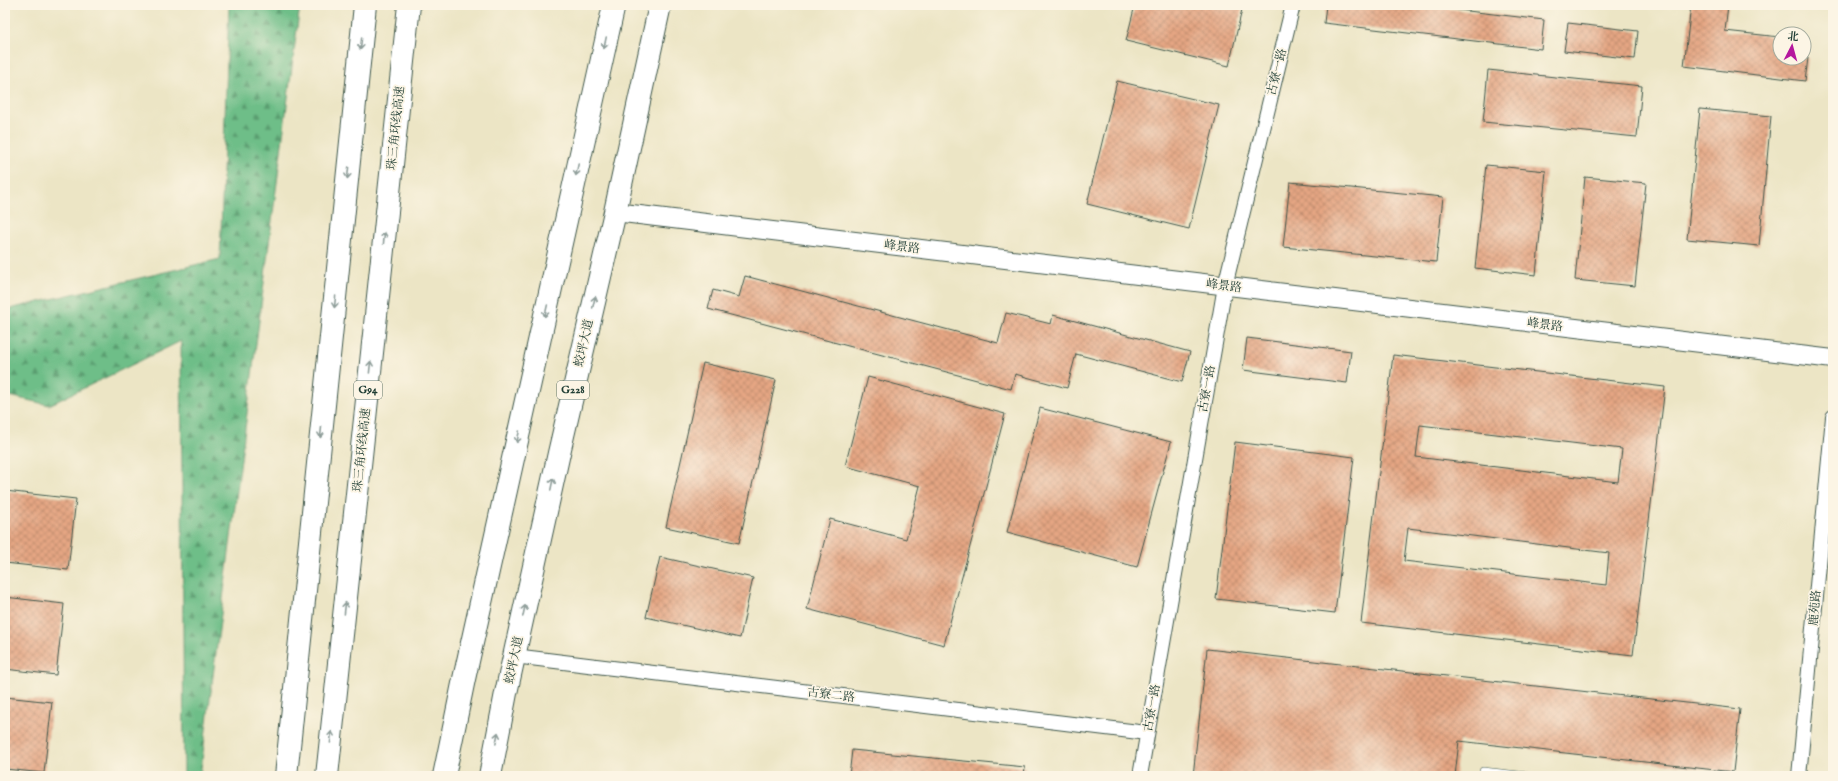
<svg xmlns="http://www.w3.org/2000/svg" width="1838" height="781" font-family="'IM FELL English','Noto Serif SC',serif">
<defs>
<pattern id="forest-firs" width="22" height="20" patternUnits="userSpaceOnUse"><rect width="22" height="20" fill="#6ebe88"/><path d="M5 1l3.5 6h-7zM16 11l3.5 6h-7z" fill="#5a9c70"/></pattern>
<pattern id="building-cross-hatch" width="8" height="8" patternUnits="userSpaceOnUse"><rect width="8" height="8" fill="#e5a683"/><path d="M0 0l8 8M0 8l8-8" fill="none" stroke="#b9886c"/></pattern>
</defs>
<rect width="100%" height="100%" fill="#fcf5e5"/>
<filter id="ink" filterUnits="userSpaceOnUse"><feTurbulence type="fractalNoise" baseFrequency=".025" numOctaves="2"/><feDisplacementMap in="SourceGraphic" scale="8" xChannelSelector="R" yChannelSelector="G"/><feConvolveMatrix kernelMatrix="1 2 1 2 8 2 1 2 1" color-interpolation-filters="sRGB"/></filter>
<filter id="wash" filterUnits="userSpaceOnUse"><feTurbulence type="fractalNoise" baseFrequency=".012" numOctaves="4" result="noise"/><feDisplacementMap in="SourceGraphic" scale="16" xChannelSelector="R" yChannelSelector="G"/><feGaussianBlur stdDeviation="0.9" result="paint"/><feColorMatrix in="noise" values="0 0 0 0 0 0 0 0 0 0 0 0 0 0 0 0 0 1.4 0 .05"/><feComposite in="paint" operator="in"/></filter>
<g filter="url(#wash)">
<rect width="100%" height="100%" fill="#ece5c5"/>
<path fill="url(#forest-firs)" stroke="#467e5e" d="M229,5H300L200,776H184L181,341L49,405L5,395V310L220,259Z"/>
<g id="blocks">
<path fill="url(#building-cross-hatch)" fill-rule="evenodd" d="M1135,5H1243L1229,66L1126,41Z
M1326,5H1417L1544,20L1541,49L1324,23Z
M1691,5H1728L1725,31L1780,37V58H1808L1805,81L1684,66Z
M1568,23L1638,31L1635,59L1564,51Z
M1488,70L1642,86L1637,137L1483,122Z
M1117,81L1219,105L1189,229L1087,204Z
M1700,109L1771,116L1759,246L1687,239Z
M1486,165L1546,171L1536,275L1475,268Z
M1585,177L1646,183L1635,286L1575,280Z
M1290,182L1443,197L1436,262L1283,247Z
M745,276L998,343L1006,313L1051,324L1053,315L1190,352L1182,382L1076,354L1067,388L1015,374L1011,389L708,309L713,290L739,297Z
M1247,338L1351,351L1347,383L1243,370Z
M1393,355L1665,387L1633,655L1361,623ZM1420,425L1622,449L1618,482L1416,457ZM1408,528L1609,553L1606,585L1404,561Z
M703,363L776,380L739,543L666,527Z
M868,377L1005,414L944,645L807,609L830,519L906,539L920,486L845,466Z
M1040,408L1171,442L1137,567L1007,532Z
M1235,442L1354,457L1335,613L1216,599Z
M5,491L76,499L68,570L5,563Z
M660,557L753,578L740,638L646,617Z
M5,597L64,604L56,675L5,669Z
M1207,649L1740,709L1733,772L1459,741L1455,776H1193Z
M5,697L52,702L44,773L5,769Z
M852,750L1025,767L1024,776H849Z"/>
</g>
</g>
<g filter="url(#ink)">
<use href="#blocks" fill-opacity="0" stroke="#3e564a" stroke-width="1"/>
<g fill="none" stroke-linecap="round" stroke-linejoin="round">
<g stroke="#3e564a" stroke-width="8">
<path id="service" d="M1482,776L1483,771L1528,776"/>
</g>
<g stroke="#3e564a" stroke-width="16">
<path id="minor" d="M514,656L1147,733
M1140,776L1225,286L1293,5
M1799,776L1833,417"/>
</g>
<g stroke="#3e564a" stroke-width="20">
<path id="tertiary" d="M615,212L1833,359"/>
</g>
<g stroke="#3e564a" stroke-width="24">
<path id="trunk" d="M444,776L464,679L614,5
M490,776L506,693L559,453L615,212L660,5"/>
</g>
<g stroke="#3e564a" stroke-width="24">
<path id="motorway" d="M286,776L365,5
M327,776L409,5"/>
</g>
<use href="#service" stroke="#fff" stroke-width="7"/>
<use href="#minor" stroke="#fff" stroke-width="14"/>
<use href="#tertiary" stroke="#fff" stroke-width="18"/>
<use href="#trunk" stroke="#fff" stroke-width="22"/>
<use href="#motorway" stroke="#fff" stroke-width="22"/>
</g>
<defs><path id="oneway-shaft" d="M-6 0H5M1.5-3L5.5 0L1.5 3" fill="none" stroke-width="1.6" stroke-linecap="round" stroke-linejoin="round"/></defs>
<g stroke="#8f9e9a">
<use href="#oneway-shaft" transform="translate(605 43) rotate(102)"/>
<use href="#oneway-shaft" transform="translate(361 44) rotate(96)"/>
<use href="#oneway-shaft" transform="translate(577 170) rotate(102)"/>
<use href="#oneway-shaft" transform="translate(348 173) rotate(96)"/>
<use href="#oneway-shaft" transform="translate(384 238) rotate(-84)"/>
<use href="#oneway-shaft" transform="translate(335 302) rotate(96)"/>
<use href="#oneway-shaft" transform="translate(594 302) rotate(-77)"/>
<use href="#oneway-shaft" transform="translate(546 311) rotate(103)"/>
<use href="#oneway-shaft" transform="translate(370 367) rotate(-84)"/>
<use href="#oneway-shaft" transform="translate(321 432) rotate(96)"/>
<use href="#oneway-shaft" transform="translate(518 437) rotate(103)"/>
<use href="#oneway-shaft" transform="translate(552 484) rotate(-78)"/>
<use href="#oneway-shaft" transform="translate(345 608) rotate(-84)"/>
<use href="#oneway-shaft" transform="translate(524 611) rotate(-78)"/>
<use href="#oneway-shaft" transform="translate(331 737) rotate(-84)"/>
<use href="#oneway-shaft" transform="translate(497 738) rotate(-79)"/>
</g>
</g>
<g text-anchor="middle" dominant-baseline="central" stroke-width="3.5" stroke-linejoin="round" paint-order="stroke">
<g fill="#fcf5e5" stroke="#617469" stroke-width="1">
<rect x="354" y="381" width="28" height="18" rx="3"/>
<rect x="557" y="381" width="32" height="18" rx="3"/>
</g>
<g font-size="11" font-weight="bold" fill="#1f3d34">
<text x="368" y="390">G94</text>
<text x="573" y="390">G228</text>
</g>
<g font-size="12" fill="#1f3d34" stroke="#fcf5e5">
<text transform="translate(1277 72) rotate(-76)">古寮一路</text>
<text transform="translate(396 128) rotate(-84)">珠三角环线高速</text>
<text transform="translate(902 247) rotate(7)">峰景路</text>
<text transform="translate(1224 286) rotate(7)">峰景路</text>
<text transform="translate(1545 325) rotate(7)">峰景路</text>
<text transform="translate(584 343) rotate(-77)">蛟坪大道</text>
<text transform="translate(1207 389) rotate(-80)">古寮一路</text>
<text transform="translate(362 450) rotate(-84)">珠三角环线高速</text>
<text transform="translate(1815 608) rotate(-85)">鹿苑路</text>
<text transform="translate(514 660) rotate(-78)">蛟坪大道</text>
<text transform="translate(831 695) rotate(7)">古寮二路</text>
<text transform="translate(1152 708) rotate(-80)">古寮一路</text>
</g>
</g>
<rect width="1838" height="781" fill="none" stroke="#fcf5e5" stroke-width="20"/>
<g transform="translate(1792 46) rotate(6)"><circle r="19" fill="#fcf5e5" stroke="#a4ab9e"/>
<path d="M0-3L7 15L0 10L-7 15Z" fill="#b5179e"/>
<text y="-6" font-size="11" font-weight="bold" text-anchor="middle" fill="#1f3d34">北</text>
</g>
</svg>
